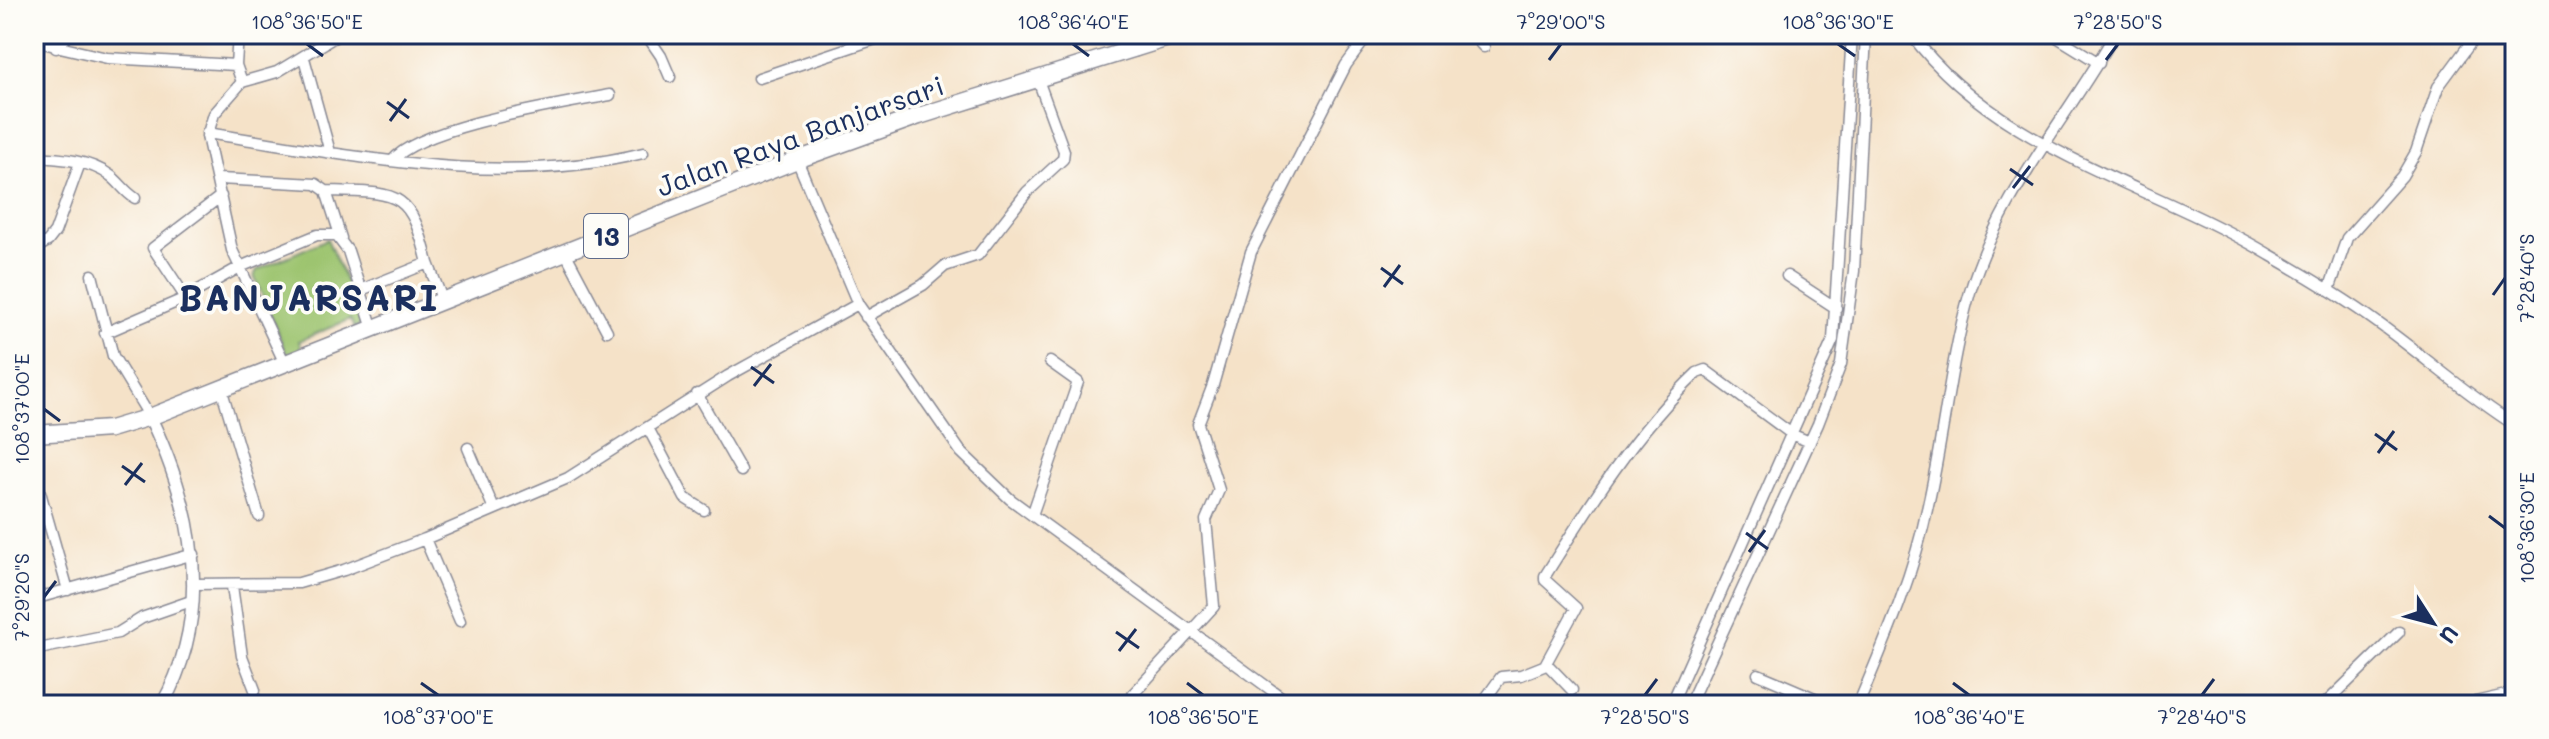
<svg xmlns="http://www.w3.org/2000/svg" width="2549" height="739" font-family="Mali,sans-serif">
<rect width="100%" height="100%" fill="#fdfcf7"/>
<filter id="ink" filterUnits="userSpaceOnUse"><feTurbulence type="fractalNoise" baseFrequency=".0125" numOctaves="2"/><feDisplacementMap in="SourceGraphic" scale="16" xChannelSelector="R" yChannelSelector="G"/><feConvolveMatrix kernelMatrix="1 2 1 2 8 2 1 2 1" color-interpolation-filters="sRGB"/></filter>
<filter id="wash" filterUnits="userSpaceOnUse"><feTurbulence type="fractalNoise" baseFrequency=".006" numOctaves="4" result="noise"/><feDisplacementMap in="SourceGraphic" scale="32" xChannelSelector="R" yChannelSelector="G"/><feGaussianBlur stdDeviation="1.8" result="paint"/><feColorMatrix in="noise" values="0 0 0 0 0 0 0 0 0 0 0 0 0 0 0 0 0 1.4 0 .05"/><feComposite in="paint" operator="in"/></filter>
<g filter="url(#wash)">
<rect width="100%" height="100%" fill="#f5e2c8"/>
<path fill="#9dc46f" stroke="#5c7a66" stroke-width="2" d="M327,239L365,324L354,328L350,319L299,341L302,350L288,357L254,276L257,270Z"/>
</g>
<g filter="url(#ink)">
<g fill="none" stroke-linecap="round" stroke-linejoin="round">
<g stroke="#888893" stroke-width="13">
<path id="minor" d="M646,34L661,56L670,77
M1129,34L1136,51
M1472,34L1484,47
M1911,34C1998,151 2150,183 2270,255C2307,276 2344,298 2378,323C2424,356 2467,395 2515,425
M2052,34L2099,63
M338,35L277,72L242,82L214,114L207,136L232,250L240,267L317,235H336L348,251L373,329
M34,41L107,58L236,65L242,82
M56,48L69,34
M304,58L330,152
M236,65L238,34
M759,78L890,34
M207,133C352,155 498,189 643,153
M34,157C59,158 90,160 111,176C120,183 125,192 135,198
M797,160L858,304L961,452L1010,499L1292,705
M392,161C420,126 563,104 610,95
M219,179L316,184L326,191L341,238
M326,191C399,193 410,189 428,263
M34,249L48,241L55,232L80,163
M565,252L607,331
M92,275L113,356L150,417
M1787,276L1836,308
M361,290L428,263L442,299
M2329,290L2347,238L2402,176L2416,152L2438,87L2477,34
M186,298L153,248L221,196
M866,317L923,285L945,266L978,255L1027,192L1063,159L1064,151L1038,80
M105,333L181,300L240,267L286,366
M222,391L259,516
M697,394L741,471
M648,428L685,498L704,510
M468,448L494,509
M34,471L68,590
M1032,515L1078,382L1050,362
M425,539L460,621
M194,584L299,583L344,570L425,539L568,478L728,376L858,304
M232,586L242,656L255,690
M34,599L194,554
M34,650L118,633L142,618L191,601
M1758,674L1831,705
M1572,690L1546,663L1576,608L1545,580V576C1590,504 1635,432 1697,373L1705,370L1793,435L1810,442
M1123,705L1214,606L1206,520L1219,490L1198,424L1213,385L1251,252L1346,65L1369,34
M1481,705L1501,677L1521,675L1546,665
M1671,705L1833,340L1852,34
M1689,705L1818,424L1841,364L1854,271L1866,34
M1858,705C1885,641 1914,574 1928,505C1944,435 1950,361 1970,292C1999,195 2066,120 2115,34
M2324,705L2399,632
M2462,705L2515,693"/>
</g>
<g stroke="#888893" stroke-width="15">
<path id="tertiary" d="M150,417C194,509 214,612 162,705"/>
</g>
<g stroke="#888893" stroke-width="19">
<path id="trunk" d="M34,434L110,429L150,417L797,160L919,116L1181,34"/>
</g>
<use href="#minor" stroke="#fff" stroke-width="10"/>
<use href="#tertiary" stroke="#fff" stroke-width="12"/>
<use href="#trunk" stroke="#fff" stroke-width="16"/>
</g>
</g>
<path fill="none" stroke="#1b2f5e" stroke-width="3" d="M307,44L323,56M1073,44L1089,56M1838,44L1855,56M1549,60L1561,44M2106,60L2118,44M387,102L409,118M390,121L406,99M2010,169L2033,185M2013,188L2030,166M1381,268L1403,284M1384,287L1400,265M2493,295L2505,278M751,367L774,383M754,386L771,364M44,409L60,421M2375,434L2397,450M2378,453L2394,431M122,466L145,482M125,485L142,463M2489,516L2505,528M1746,533L1768,549M1749,552L1765,530M44,597L56,581M1116,632L1139,648M1119,651L1136,629M421,683L438,695M1187,683L1203,695M1953,683L1969,695M1645,695L1657,679M2202,695L2214,679"/>
<g text-anchor="middle" dominant-baseline="central" stroke-width="7" stroke-linejoin="round" paint-order="stroke">
<rect fill="#fdfcf7" stroke="#5f6c8c" stroke-width="2" x="584" y="214" width="44" height="44" rx="6"/>
<g font-size="26" font-weight="bold" fill="#1b2f5e">
<text x="606" y="236">13</text>
</g>
<g font-size="28" fill="#1b2f5e" stroke="#fdfcf7">
<text transform="translate(800 135) rotate(-20)">Jalan Raya Banjarsari</text>
</g>
<g font-size="36" font-weight="bold" letter-spacing="2" fill="#1b2f5e" stroke="#fdfcf7">
<text x="309" y="296">BANJARSARI</text>
</g>
</g>
<rect width="2549" height="739" fill="none" stroke="#fdfcf7" stroke-width="88"/>
<g transform="translate(2433 623) rotate(126)" stroke="#fdfcf7" stroke-width="6" paint-order="stroke">
<path d="M0-6L14 30L0 20L-14 30Z" fill="#1b2f5e"/>
<text y="-12" font-size="22" font-weight="bold" text-anchor="middle" fill="#1b2f5e">U</text>
</g>
<rect x="44" y="44" width="2461" height="651" fill="none" stroke="#1b2f5e" stroke-width="3"/>
<g font-size="20" text-anchor="middle" fill="#1b2f5e">
<text x="307" y="29">108°36'50"E</text>
<text x="1073" y="29">108°36'40"E</text>
<text x="1561" y="29">7°29'00"S</text>
<text x="1838" y="29">108°36'30"E</text>
<text x="2118" y="29">7°28'50"S</text>
<text transform="translate(2527 278) rotate(-90)" y="7">7°28'40"S</text>
<text transform="translate(22 409) rotate(-90)" y="7">108°37'00"E</text>
<text transform="translate(2527 528) rotate(-90)" y="7">108°36'30"E</text>
<text transform="translate(22 597) rotate(-90)" y="7">7°29'20"S</text>
<text x="438" y="724">108°37'00"E</text>
<text x="1203" y="724">108°36'50"E</text>
<text x="1645" y="724">7°28'50"S</text>
<text x="1969" y="724">108°36'40"E</text>
<text x="2202" y="724">7°28'40"S</text>
</g>
</svg>
